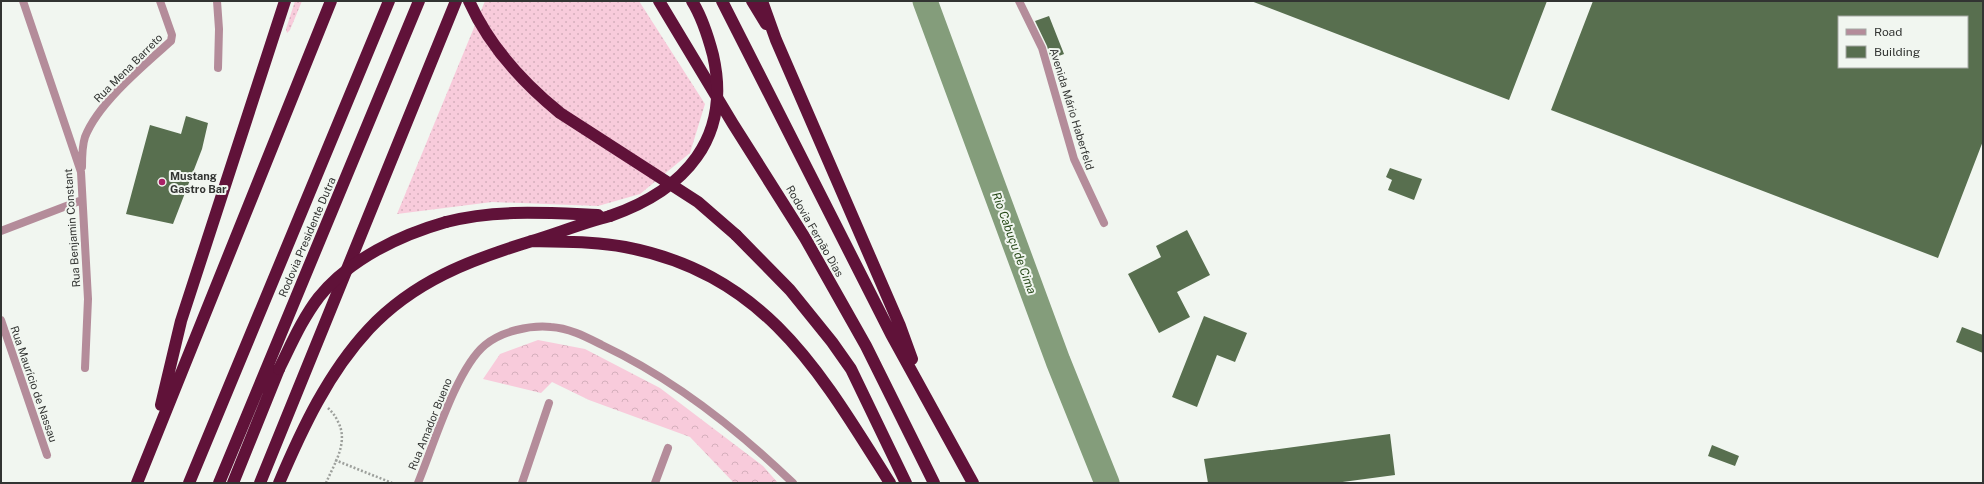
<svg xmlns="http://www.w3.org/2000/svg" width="1984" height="484" font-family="'Public Sans',sans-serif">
<defs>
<pattern id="grass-dots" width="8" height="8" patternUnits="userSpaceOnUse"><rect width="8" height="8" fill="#f8cbdb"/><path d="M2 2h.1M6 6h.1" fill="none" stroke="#d5afbc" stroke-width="1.8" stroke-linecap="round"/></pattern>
<pattern id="forest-crowns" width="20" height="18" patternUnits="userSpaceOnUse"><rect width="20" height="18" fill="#f8cbdb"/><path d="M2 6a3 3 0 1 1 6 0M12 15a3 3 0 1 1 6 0" fill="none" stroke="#d5afbc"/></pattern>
</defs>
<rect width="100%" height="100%" fill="#f1f6f0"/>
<path fill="url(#grass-dots)" d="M295,1H302L290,30L287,33L286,29Z
M485,1H639L705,104L690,153L640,194L598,206L492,202L397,214Z"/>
<path fill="url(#forest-crowns)" d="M538,340L585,349L660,388L763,466L778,483H734L690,437L589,400L552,382L541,393L483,379L500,354Z"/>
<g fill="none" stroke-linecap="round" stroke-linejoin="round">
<path stroke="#849d7b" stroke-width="25" d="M925,1L1058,361L1107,483"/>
</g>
<path fill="#586f4f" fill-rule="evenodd" d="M1251,1H1547L1509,100Z
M1593,1H1983V141L1938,258L1551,110ZM1839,17H1967V67H1839Z
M1049,16L1064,54L1051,59L1047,46L1035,21Z
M186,116L208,123L202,149L173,224L126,214L150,125L181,134Z
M1390,168L1422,179L1414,200L1388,190L1392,180L1386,177Z
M1187,230L1210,275L1177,292L1190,317L1159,333L1128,274L1161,257L1156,246Z
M1204,316L1247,333L1235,362L1217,355L1197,407L1172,397Z
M1962,327L1983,335V353L1956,342Z
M1390,434L1395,475L1335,483H1208L1204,459Z
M1712,445L1739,456L1735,466L1708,456Z"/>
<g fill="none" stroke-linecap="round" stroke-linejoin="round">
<path stroke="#9da09c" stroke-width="2.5" stroke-dasharray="2 2" stroke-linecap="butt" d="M335,460L392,483
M326,483C334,464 350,441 337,420C335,415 331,411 327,407"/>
<path stroke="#b48c9a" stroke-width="8" d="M23,1L81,172L88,299L85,368
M217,1L219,29L218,68
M1019,1L1042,48L1074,159L1104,223
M82,167C82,158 82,146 85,137C98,103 144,65 171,41L172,35L160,1
M1,231L82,200
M1,320L47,455
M418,483C433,447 456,369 485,345C502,331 530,325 551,327C569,328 586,337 602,345C674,379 736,428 793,483
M522,483L549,403
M655,483L668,448"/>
<path stroke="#601239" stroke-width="12" d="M659,1L733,124L805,238L866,346L934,483
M722,1L891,334L973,483
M752,1L766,24
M762,1L776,40L900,326L912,359
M446,222C496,209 547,213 598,215
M736,235L790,290L832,342L851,369L906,483
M531,241C563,242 594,241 625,247C766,274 820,372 890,483
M161,405L181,321L285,1
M137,483L331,1
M189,483L389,1
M219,483L419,1
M233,483L279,369
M260,483L456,1
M279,483C302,429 328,373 369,329C414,281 470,260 532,241C558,233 583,223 610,216"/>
<path stroke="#601239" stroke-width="12" d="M469,1C489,46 522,82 560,113L698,202L736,235
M610,216C685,190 732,138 713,55C708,36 702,17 692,1
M279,369C291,345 302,319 319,297C350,259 400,235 446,222"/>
</g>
<circle fill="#a92166" stroke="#f1f6f0" stroke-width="1.5" cx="162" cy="182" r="4"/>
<g text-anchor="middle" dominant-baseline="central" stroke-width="4" stroke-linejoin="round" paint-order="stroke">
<g font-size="11" fill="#323432" stroke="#f1f6f0">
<text transform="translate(128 68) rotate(-45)">Rua Mena Barreto</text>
<text transform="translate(1072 109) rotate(73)">Avenida Mário Haberfeld</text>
<text transform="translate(72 228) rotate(-94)">Rua Benjamin Constant</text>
<text transform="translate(815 231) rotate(60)">Rodovia Fernão Dias</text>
<text transform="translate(307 237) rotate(-67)">Rodovia Presidente Dutra</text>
<text transform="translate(34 384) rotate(71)">Rua Maurício de Nassau</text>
<text transform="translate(430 424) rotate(-68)">Rua Amador Bueno</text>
</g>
<g font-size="11" font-weight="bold" fill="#323432" stroke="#f1f6f0" text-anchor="start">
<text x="170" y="176">Mustang<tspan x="170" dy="13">Gastro Bar</tspan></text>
</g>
<g font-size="12" font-style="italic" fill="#284a19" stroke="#f1f6f0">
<text transform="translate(1014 243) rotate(70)">Rio Cabuçu de Cima</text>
</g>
</g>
<rect width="1984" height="484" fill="none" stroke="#323432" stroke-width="4"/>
<rect x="1838" y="16" width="130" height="52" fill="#f1f6f0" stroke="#a5a8a4"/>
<rect x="1846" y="29" width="20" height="6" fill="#b48c9a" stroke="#a5a8a4"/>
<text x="1874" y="36" font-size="12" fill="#323432">Road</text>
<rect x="1846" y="46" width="20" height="12" fill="#586f4f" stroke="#a5a8a4"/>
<text x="1874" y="56" font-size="12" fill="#323432">Building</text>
</svg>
